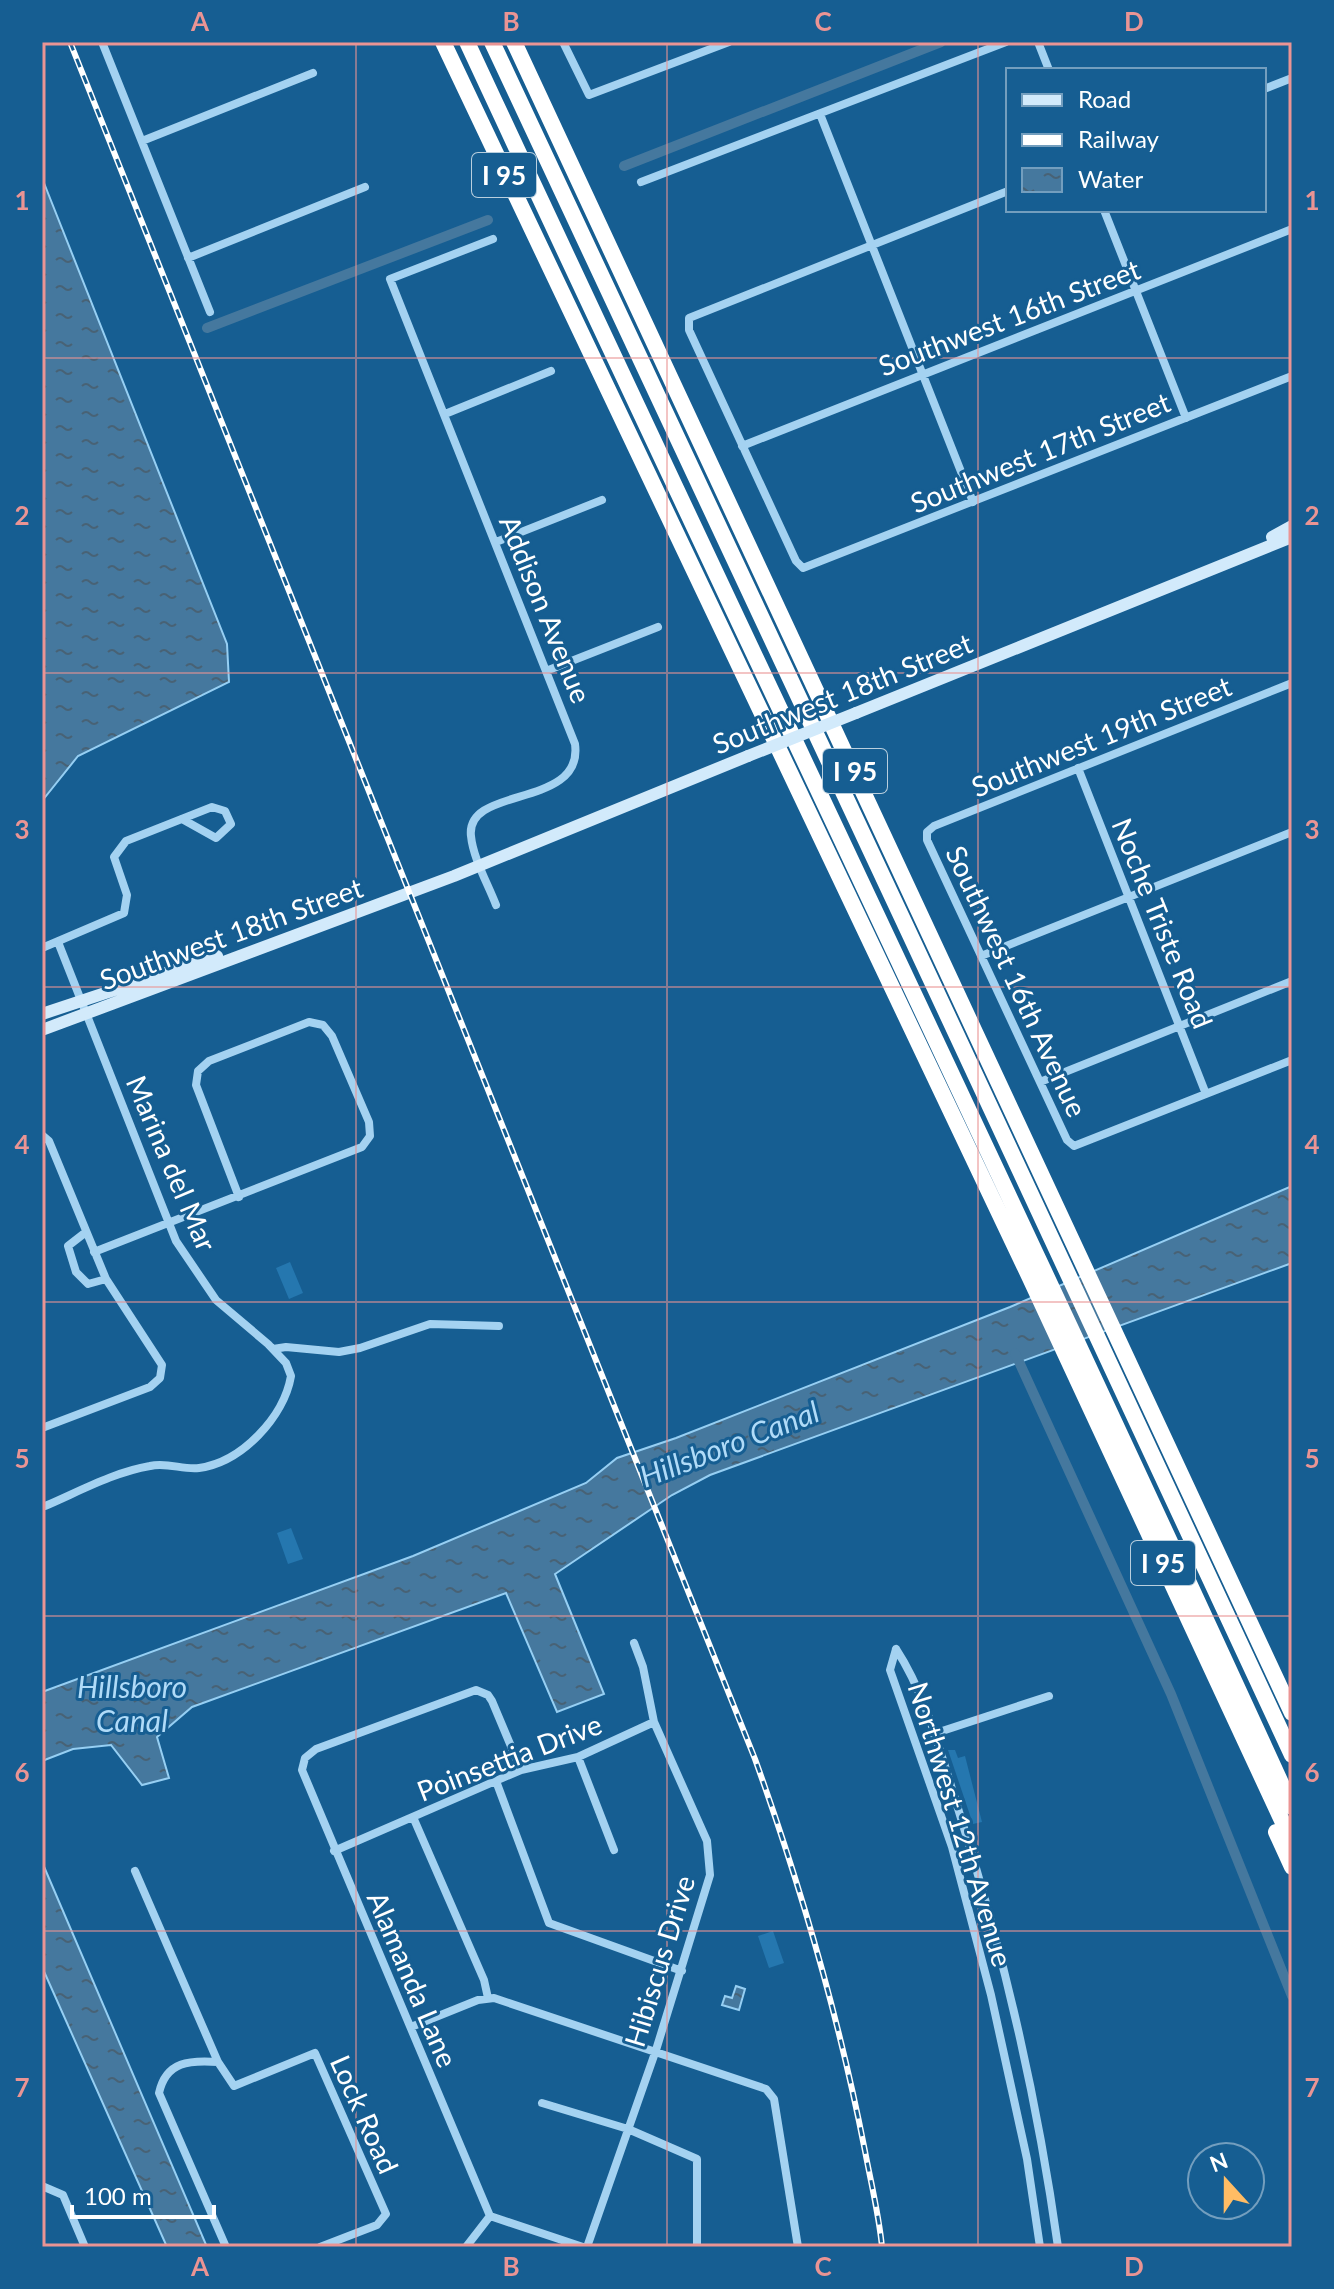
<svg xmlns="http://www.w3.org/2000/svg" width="1334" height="2289" font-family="Lato,sans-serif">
<defs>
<pattern id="water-ripples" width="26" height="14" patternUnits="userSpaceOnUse" patternTransform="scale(2)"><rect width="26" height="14" fill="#45789e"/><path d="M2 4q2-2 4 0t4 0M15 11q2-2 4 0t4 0" fill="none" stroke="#486275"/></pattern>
</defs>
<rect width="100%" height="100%" fill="#165e92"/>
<path fill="#2577af" d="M290,1262L303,1293L289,1299L276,1268Z
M291,1528L303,1559L288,1564L277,1533Z
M948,1750H955L958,1758L965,1756L982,1822L973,1824Z
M773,1931L784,1963L769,1968L758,1936Z"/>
<path fill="url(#water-ripples)" stroke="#96cff3" stroke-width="2" d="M42,178L227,644L229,682L78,756L42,801Z
M1292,1186V1263L710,1475L672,1495L555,1574L604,1694L557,1712L506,1593L192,1707L157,1737L169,1778L142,1785L111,1745L73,1749L42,1761V1692L413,1556L586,1483L617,1458L676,1438L1010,1307Z
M42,1862L207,2247H167L42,1967Z
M736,1986L745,1989L739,2010L722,2005L725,1996L732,1998Z"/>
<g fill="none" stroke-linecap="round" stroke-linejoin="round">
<path stroke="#45789e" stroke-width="10" d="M624,166L941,42
M207,328L488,220
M1015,1353L1171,1694L1292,1996"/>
<path stroke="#a4d2f1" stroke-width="8" d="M102,42L210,312
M563,42L589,95L729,42
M1038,42L1049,70
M1264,89L1292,78
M820,114L973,502
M142,141L313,73
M641,182L1006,42
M1008,191L689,318V330L796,561L803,568L1292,376
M1104,210L1186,418
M493,239L390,279L575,744C584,809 465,785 471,836C473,858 488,884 496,905
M188,258L365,187
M445,414L551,371
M742,446L1292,229
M496,542L602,500
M546,671L658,627
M1292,683L934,826L927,832V840L1067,1140L1074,1146L1292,1060
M1078,768L1206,1094
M42,948L124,913L127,895L114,857L126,841L212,807L225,811L231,824L216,838L182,819
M981,956L1292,832
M1040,1082L1292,981
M42,1135L49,1141L106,1279L162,1365L160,1378L150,1387L42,1428
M86,1232L68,1246L76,1272L88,1284L106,1279
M94,1252L362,1147L370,1136L369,1122L332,1036L323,1025L309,1022L209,1061L198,1071L196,1085L239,1197
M273,1349L286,1347L339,1352L360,1348L430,1324L499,1326
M45,1506C78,1492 114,1472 150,1466C167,1462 183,1470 199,1468C242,1462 284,1417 291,1376L286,1363L268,1344L216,1300L176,1241L58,942
M896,1649C925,1693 940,1751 956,1802C1002,1947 1037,2096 1058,2247
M896,1649L890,1670L952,1847L991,1995L1027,2159L1040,2247
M933,1734L1049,1696
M578,1757L614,1850
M521,1770L492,1701L488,1695L476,1690L316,1749L305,1758L302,1770L490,2216L583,2247
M496,1781L549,1923L682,1971
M413,1817L484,1980L488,1998
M334,1851L521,1770L578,1757L654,1722
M135,1871L218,2062
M411,2027L478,2000L494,1998L766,2089L774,2099L798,2247
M542,2103L628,2129L697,2159V2247
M42,2186L63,2195L85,2247
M226,2247L159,2093C166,2061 190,2060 218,2062L234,2086L315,2053L386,2214L377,2225L320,2247
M466,2247L490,2216
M587,2247L656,2050L710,1875L707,1841L654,1722L643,1667L634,1643"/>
<path stroke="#d2eafb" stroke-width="12" d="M1272,537L1292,526
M856,713L1292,537
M42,1014L217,956
M42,1030L454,876L748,756"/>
<path stroke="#fff" stroke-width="16" d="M443,42L1030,1278L1292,1842
M467,42C741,631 1022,1216 1292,1807
M492,42C756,614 1030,1182 1292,1755
M514,42L1292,1713
M1276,1832L1292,1867"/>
<g stroke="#fff" stroke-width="6">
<path id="rail" d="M70,42L755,1759C801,1887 839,2018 865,2151C871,2183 879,2215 882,2247"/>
</g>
<use href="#rail" stroke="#165e92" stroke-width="3" stroke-dasharray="9" stroke-linecap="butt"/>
<path stroke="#d2eafb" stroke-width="12" d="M748,756L856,713"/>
</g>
<path fill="none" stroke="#ea9494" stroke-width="2" stroke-opacity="0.55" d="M356,42V2247M667,42V2247M978,42V2247M42,358H1292M42,673H1292M42,987H1292M42,1302H1292M42,1616H1292M42,1931H1292"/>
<g text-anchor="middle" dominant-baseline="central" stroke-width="6" stroke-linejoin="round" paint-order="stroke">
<g fill="#165e92" stroke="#b9cfde" stroke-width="2">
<rect x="472" y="153" width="64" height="44" rx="6"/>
<rect x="823" y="749" width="64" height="44" rx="6"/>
<rect x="1131" y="1541" width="64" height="44" rx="6"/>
</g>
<g font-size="26" font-weight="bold" fill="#fff">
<text x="504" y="175">I 95</text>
<text x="855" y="771">I 95</text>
<text x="1163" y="1563">I 95</text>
</g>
<g font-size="28" fill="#fff" stroke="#165e92">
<text transform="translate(1009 317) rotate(-21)">Southwest 16th Street</text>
<text transform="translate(1040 452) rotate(-22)">Southwest 17th Street</text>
<text transform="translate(546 609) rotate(68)">Addison Avenue</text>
<text transform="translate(842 693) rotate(-22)">Southwest 18th Street</text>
<text transform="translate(1101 736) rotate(-22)">Southwest 19th Street</text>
<text transform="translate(1163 923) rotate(68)">Noche Triste Road</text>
<text transform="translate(231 933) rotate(-20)">Southwest 18th Street</text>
<text transform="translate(1017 981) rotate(65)">Southwest 16th Avenue</text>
<text transform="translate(172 1163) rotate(67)">Marina del Mar</text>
<text transform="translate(509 1757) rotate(-21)">Poinsettia Drive</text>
<text transform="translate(961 1824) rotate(73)">Northwest 12th Avenue</text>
<text transform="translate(659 1961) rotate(-73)">Hibiscus Drive</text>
<text transform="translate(413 1979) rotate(67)">Alamanda Lane</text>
<text transform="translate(365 2114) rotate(66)">Lock Road</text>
</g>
<g font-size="30" font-style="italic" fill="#b0dbf8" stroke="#165e92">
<text transform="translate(729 1443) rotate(-21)">Hillsboro Canal</text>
<text x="132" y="1686">Hillsboro<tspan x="132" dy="34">Canal</tspan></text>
</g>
</g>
<rect width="1334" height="2289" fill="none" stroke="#165e92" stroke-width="88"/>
<rect x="1006" y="68" width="260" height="144" fill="#165e92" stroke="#739ebe" stroke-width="2"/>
<rect x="1022" y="94" width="40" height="12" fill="#d2eafb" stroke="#739ebe" stroke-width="2"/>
<text x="1078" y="108" font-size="24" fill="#ffffff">Road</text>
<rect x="1022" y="134" width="40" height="12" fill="#ffffff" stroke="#739ebe" stroke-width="2"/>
<text x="1078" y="148" font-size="24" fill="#ffffff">Railway</text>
<rect x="1022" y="168" width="40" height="24" fill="url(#water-ripples)" stroke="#739ebe" stroke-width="2"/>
<text x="1078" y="188" font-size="24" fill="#ffffff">Water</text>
<g transform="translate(1226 2181) rotate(339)"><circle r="38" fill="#165e92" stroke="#739ebe" stroke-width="2"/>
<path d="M0-6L14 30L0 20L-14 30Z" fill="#ffbc64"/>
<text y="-12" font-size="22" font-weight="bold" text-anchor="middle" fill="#ffffff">N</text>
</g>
<path d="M72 2205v12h142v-12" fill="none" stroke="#ffffff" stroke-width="4"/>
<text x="84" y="2205" font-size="24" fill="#ffffff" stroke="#165e92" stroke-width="6" paint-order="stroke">100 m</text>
<rect x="44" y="44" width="1246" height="2201" fill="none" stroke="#ea9494" stroke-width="3"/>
<g font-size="26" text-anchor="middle" font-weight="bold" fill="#ea9494">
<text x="200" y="31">A</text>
<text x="511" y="31">B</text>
<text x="823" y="31">C</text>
<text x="1134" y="31">D</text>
<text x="22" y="210">1</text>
<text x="1312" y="210">1</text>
<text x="22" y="525">2</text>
<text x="1312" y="525">2</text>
<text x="22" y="839">3</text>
<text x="1312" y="839">3</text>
<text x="22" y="1154">4</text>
<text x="1312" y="1154">4</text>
<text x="22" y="1468">5</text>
<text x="1312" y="1468">5</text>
<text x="22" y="1782">6</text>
<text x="1312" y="1782">6</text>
<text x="22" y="2097">7</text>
<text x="1312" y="2097">7</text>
<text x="200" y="2276">A</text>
<text x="511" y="2276">B</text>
<text x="823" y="2276">C</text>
<text x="1134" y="2276">D</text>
</g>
</svg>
